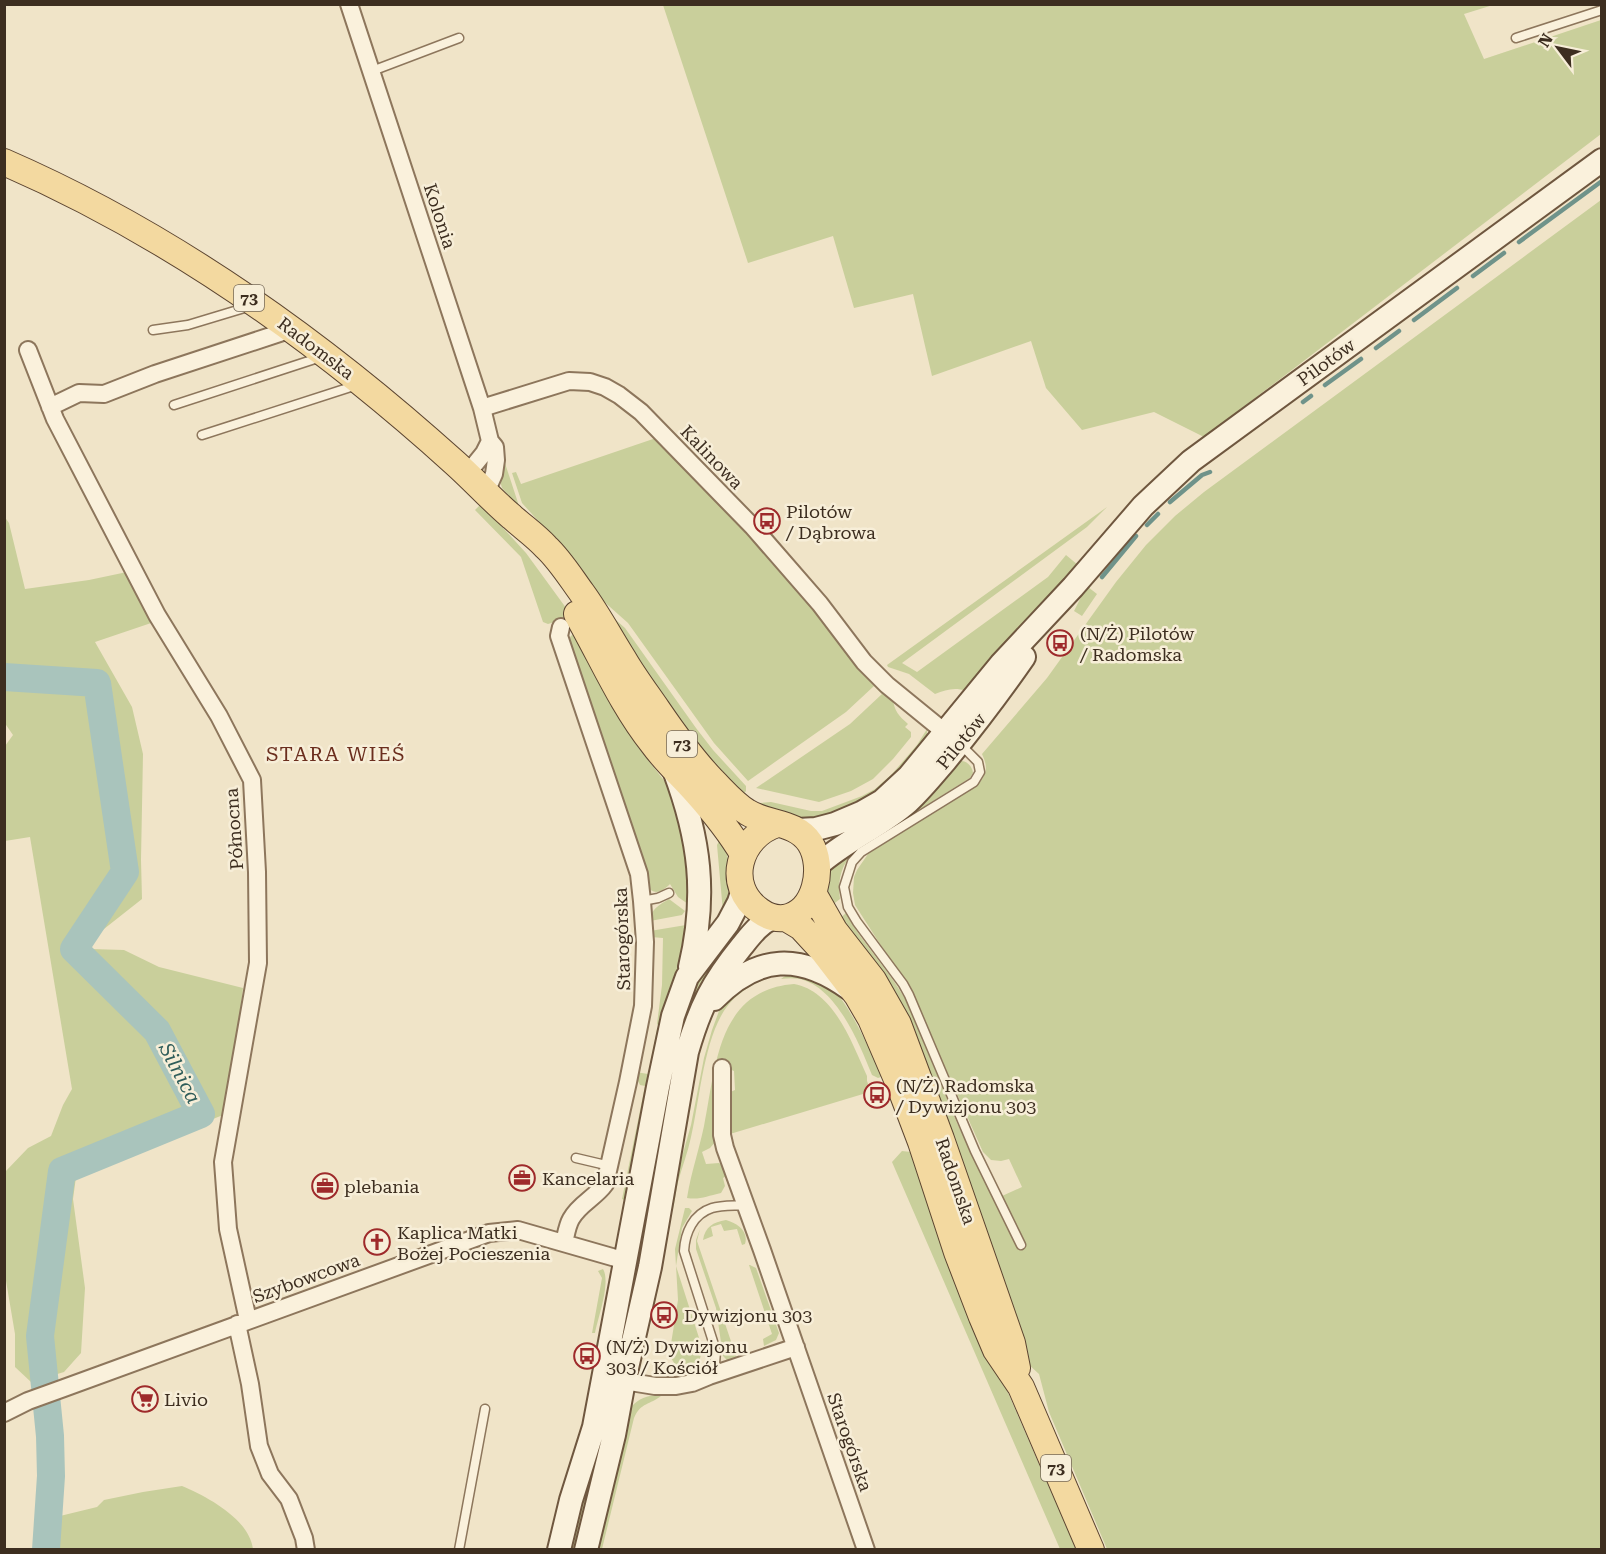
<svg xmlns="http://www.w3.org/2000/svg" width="1606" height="1554" font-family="'Roboto Serif',serif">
<rect width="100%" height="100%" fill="#f0e4c8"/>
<path fill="#c9cf9b" d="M663,5H1493L1464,14L1484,59L1601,20V134L1204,437L1154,412L1082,430L1046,388L1031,341L932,376L913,294L854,308L833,236L748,263Z
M1601,200V1549H1107L1049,1412L1039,1374L1028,1364L838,920L846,913L858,933L893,980L906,1000L957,1123L1017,1247L1026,1244L1002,1196L1022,1187L1009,1159L1001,1161L991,1160L983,1152L908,984L880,944L855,905L853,893L854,877L857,870L868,854L875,847L980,782C988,772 987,765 982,754L1047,678L1116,582L1146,545L1175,516L1204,492Z
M656,438L745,531L820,618L858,666L893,699C894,711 899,716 908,724L905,727L911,732V737L893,759L873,779L851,791L819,802L756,788L850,724L882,694L874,686L846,712L748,781L714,743L628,623L601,599L569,555L522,503L512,473L516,472L521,484Z
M503,457L520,509L502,488L500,481Z
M479,506L484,507L526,553L569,612L616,713L638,747L673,792L692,863L688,904L678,897L670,884C662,892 654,896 647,886L567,640L573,634L564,619L548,624L543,622L521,557L475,510Z
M1107,507L1087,527L902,663L917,672L1048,577L1066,555L1078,565L966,691C954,687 946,690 935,694L909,674L888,667L887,665Z
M4,516L9,523L25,589L89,580L127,572L157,621L95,642L132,707L143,754L141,860L142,899L90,940L91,949L124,950L159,967L243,988L237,1042L223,1115L88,1169L76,1177L73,1199L85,1288L81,1353L64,1372L31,1382L15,1367V1334L4,1269L5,1172L28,1148L51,1136L63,1105L72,1089L30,837L5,841V746L13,735L4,722Z
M1086,587H1088L1097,594L1082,616L1074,611Z
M601,607L625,628L696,728L713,750L746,786V791L741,797L711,765Z
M927,729V738L925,745L873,798L818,819H802L754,808L760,803L771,802L811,811H822L862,796L875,789L892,774L917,745Z
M957,761C966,760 972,765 973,773L970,778L856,849C842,864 837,878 840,899L831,906C825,893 825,880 831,866Z
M721,837L725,845L728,859L726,874L729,896L723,912L717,845Z
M669,899L685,911L682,915L650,921C651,909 659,905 669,899Z
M692,924L629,1202L622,1199L645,1086L640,1085L636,1077V1072L648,1074L657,1029L659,1026L657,1024L662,985L663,938L651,937L650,931Z
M724,937L733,944L719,961L654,1207L645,1205L679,1030L695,984Z
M788,970C801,975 822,982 832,989C848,1001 874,1057 881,1077L878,1078L872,1075C859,1043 837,988 800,979C794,978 787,978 781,979L785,976Z
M770,971L771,977C755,983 740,991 729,1004C704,1034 700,1099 691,1137C688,1152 682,1167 678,1182C676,1191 675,1200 673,1209L669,1211L674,1185L691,1125L704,1058L712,1030L719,1011L727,997Z
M794,984C834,991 852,1043 867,1076V1081L873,1098L863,1094L730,1134L728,1093L735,1090L734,1071L727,1068L716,1141L710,1148L702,1152L706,1164L719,1163L723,1166L728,1175L723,1178L725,1186L721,1193C707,1196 700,1200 687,1198C691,1173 699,1150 704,1126C716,1067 717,990 794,984Z
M902,1151L911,1152L1002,1379L1076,1549H1060L892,1162Z
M685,1208H689L692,1211L682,1228L676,1266L701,1344C703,1358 697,1372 681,1375L670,1356V1350L678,1300L675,1249Z
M726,1220C737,1223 749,1231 745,1244L742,1245L737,1229L724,1231L721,1224L711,1227L713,1236L703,1240C705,1227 713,1222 726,1220Z
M643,1223L651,1225L578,1549L566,1550Z
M700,1229L697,1241L736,1356L742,1358L728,1361L723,1356L716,1308L696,1249V1240Z
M750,1265L756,1268L779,1333L776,1340L764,1346L763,1339L772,1334L749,1265Z
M603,1269C611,1282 598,1318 595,1333H592L602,1278L598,1271Z
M655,1395L661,1396C650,1405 641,1402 634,1418L602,1549L595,1550L629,1410C636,1400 643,1397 655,1395Z
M182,1486C208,1497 249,1519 253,1549H57L60,1516L97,1507L104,1500L143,1492Z"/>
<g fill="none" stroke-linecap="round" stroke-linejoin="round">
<path stroke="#6f938a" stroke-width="4.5" d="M1519,242L1602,181
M1473,276L1504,253
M1414,320L1457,288
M1376,348L1399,331
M1325,385L1361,359
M1303,402L1311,396
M1170,502L1202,475L1210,472
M1147,525L1158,514
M1102,577L1136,536"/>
<path stroke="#a9c4bc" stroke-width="28" d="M4,677L97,683L125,872L74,949L157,1031L201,1114L62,1171L40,1336L50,1436L51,1476L46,1550"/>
<g stroke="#8d765c" stroke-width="11">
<path id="service" d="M1516,38L1602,10
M372,71L459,38
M153,330L188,325L251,306
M174,405L321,357
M202,435L357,385
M961,745L978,762L980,772L974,782L861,852L852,862L844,887L848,907L857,922L903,984L909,995L975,1151L1021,1245
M642,901L658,898L669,893
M576,1158L610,1166
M710,1374L715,1364L716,1351L684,1251C685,1233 693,1214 712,1208C722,1205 735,1206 746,1205
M459,1550L485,1409"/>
</g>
<g stroke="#8d765c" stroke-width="20">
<path id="minor" d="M349,4L482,408L490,441L495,447L496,460L494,474L490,483L484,490
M28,350L55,419L157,615L219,716L252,780L257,872L258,963L223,1162L228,1229L248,1320
M50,407L79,393L104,394L155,374L292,329
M482,408L569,381L590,382L605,387L619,395L641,412L753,527L820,604L864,662L887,685L952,738
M467,474L484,453L490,441
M561,627L559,636L639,874L642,901L645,942L643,1006L628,1082L605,1184C595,1198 579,1204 571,1219C567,1226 566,1235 564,1243
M722,1068V1135L725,1148L762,1250L866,1550
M237,1324L250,1384L259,1446L270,1474L289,1499L304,1538L306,1550
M624,1381L655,1386H676L692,1383L709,1376L796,1347
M4,1413L28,1401L64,1388L489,1233L518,1230L626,1261"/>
</g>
<g stroke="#6f573f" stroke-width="26">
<path id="secondary" d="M674,770C700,839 707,895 690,967
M797,830L816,829L835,824L861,813L882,801L909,776L1001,664L1073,587L1143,506L1191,461L1602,160
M818,865C846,840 881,826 908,802C922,789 934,774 946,760C973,727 999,693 1024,657
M714,999C758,954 800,953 850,989
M559,1550L571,1500L594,1427L658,1087L673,1016L687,977L728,923L739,902L743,889
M586,1550L614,1435L624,1381L650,1267L687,1052C700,1007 712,983 742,946C751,935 759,924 772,918"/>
</g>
<g stroke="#5b4430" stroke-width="28">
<path id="primary" d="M4,162C172,235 320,341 455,463C474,480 492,500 512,517C523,527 536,536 546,547C560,560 571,578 582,593C598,615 610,638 624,660C634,677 646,693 657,709C674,734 692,759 713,781C724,792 734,804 747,812C767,825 796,821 810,843C825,867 816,913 784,918C775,919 767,916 760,911C724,886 739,836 777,824
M577,614C602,658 622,705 653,744C666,762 682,776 696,792C713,811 730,832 743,854
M813,893L834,930L873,980L898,1024L941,1139L1012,1343L1017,1368
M786,918L801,927L824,952L857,995L871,1019L899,1084L921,1142L957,1252L982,1317L996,1350L1021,1387L1091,1550"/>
</g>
<use href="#service" stroke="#faf1dc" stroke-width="8"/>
<use href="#minor" stroke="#faf1dc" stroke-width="16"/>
<use href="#secondary" stroke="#faf1dc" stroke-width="22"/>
<use href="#primary" stroke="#f3d9a0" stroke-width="26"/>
</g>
<defs>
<g id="bus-ring" transform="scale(1.35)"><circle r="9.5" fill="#f7eed8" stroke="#9e2a2b" stroke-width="1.5"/><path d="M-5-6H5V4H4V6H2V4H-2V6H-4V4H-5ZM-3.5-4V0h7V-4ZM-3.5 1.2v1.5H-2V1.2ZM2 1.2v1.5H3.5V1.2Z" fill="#9e2a2b"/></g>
<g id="office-ring" transform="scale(1.35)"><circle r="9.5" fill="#f7eed8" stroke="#9e2a2b" stroke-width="1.5"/><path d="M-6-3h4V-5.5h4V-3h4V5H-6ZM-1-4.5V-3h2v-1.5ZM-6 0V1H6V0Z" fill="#9e2a2b"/></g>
<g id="church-ring" transform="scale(1.35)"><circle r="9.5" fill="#f7eed8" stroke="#9e2a2b" stroke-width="1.5"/><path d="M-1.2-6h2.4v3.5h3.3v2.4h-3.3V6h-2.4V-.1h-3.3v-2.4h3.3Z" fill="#9e2a2b"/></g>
<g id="supermarket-ring" transform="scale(1.35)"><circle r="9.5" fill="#f7eed8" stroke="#9e2a2b" stroke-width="1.5"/><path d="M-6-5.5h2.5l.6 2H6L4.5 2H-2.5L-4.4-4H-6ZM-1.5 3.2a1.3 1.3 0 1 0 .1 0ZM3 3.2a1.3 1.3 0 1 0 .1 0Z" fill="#9e2a2b"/></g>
</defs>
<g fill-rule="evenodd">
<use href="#bus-ring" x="767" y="521"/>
<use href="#bus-ring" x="1060" y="643"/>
<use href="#bus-ring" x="877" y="1095"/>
<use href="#office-ring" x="522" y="1178"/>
<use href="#office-ring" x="325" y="1186"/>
<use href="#church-ring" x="377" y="1242"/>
<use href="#bus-ring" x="664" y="1315"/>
<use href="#bus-ring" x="587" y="1356"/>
<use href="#supermarket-ring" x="145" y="1399"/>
</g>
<g text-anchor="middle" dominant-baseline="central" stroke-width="5" stroke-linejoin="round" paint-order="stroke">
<g fill="#f7eed8" stroke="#756857" stroke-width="1.5">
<rect x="234" y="285" width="30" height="26" rx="4.5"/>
<rect x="667" y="731" width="30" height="26" rx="4.5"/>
<rect x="1041" y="1455" width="30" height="26" rx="4.5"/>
</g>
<g font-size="16" font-weight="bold" fill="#3d2e20">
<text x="249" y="298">73</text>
<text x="682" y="744">73</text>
<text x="1056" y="1468">73</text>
</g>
<g font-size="18" fill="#3d2e20" stroke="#f7eed8">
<text transform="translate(440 216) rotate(72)">Kolonia</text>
<text transform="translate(316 348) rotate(37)">Radomska</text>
<text transform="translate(1326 362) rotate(-36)">Pilotów</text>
<text transform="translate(712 457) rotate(46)">Kalinowa</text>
<text transform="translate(961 741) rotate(-51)">Pilotów</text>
<text transform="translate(234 829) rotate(-94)">Północna</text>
<text transform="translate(622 939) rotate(-92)">Starogórska</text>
<text transform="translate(956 1181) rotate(71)">Radomska</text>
<text transform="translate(306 1278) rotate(-20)">Szybowcowa</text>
<text transform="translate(850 1442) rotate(71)">Starogórska</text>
</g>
<g font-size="18" fill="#3d2e20" stroke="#f7eed8" text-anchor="start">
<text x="786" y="511">Pilotów<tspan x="786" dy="21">/ Dąbrowa</tspan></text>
<text x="1080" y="633">(N/Ż) Pilotów<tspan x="1080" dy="21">/ Radomska</tspan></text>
<text x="896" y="1085">(N/Ż) Radomska<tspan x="896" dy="21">/ Dywizjonu 303</tspan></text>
<text x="542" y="1178">Kancelaria</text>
<text x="344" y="1186">plebania</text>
<text x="397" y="1232">Kaplica Matki<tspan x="397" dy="21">Bożej Pocieszenia</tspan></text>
<text x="684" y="1315">Dywizjonu 303</text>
<text x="606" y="1346">(N/Ż) Dywizjonu<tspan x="606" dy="21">303 / Kościół</tspan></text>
<text x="164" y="1399">Livio</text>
</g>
<g font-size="20" letter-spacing="1.5" fill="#6b2e1e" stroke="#f7eed8">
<text x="336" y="754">STARA WIEŚ</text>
</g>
<g font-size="20" font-style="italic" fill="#2f5d5a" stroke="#f7eed8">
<text transform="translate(180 1073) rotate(62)">Silnica</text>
</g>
</g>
<rect width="1606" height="1554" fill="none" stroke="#3d2e20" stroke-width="12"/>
<g transform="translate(1558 48) rotate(302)" stroke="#f7eed8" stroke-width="4.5" paint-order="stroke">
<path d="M0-4.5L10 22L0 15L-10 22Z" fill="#3d2e20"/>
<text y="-9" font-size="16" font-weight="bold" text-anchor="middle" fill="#3d2e20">N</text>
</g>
</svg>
